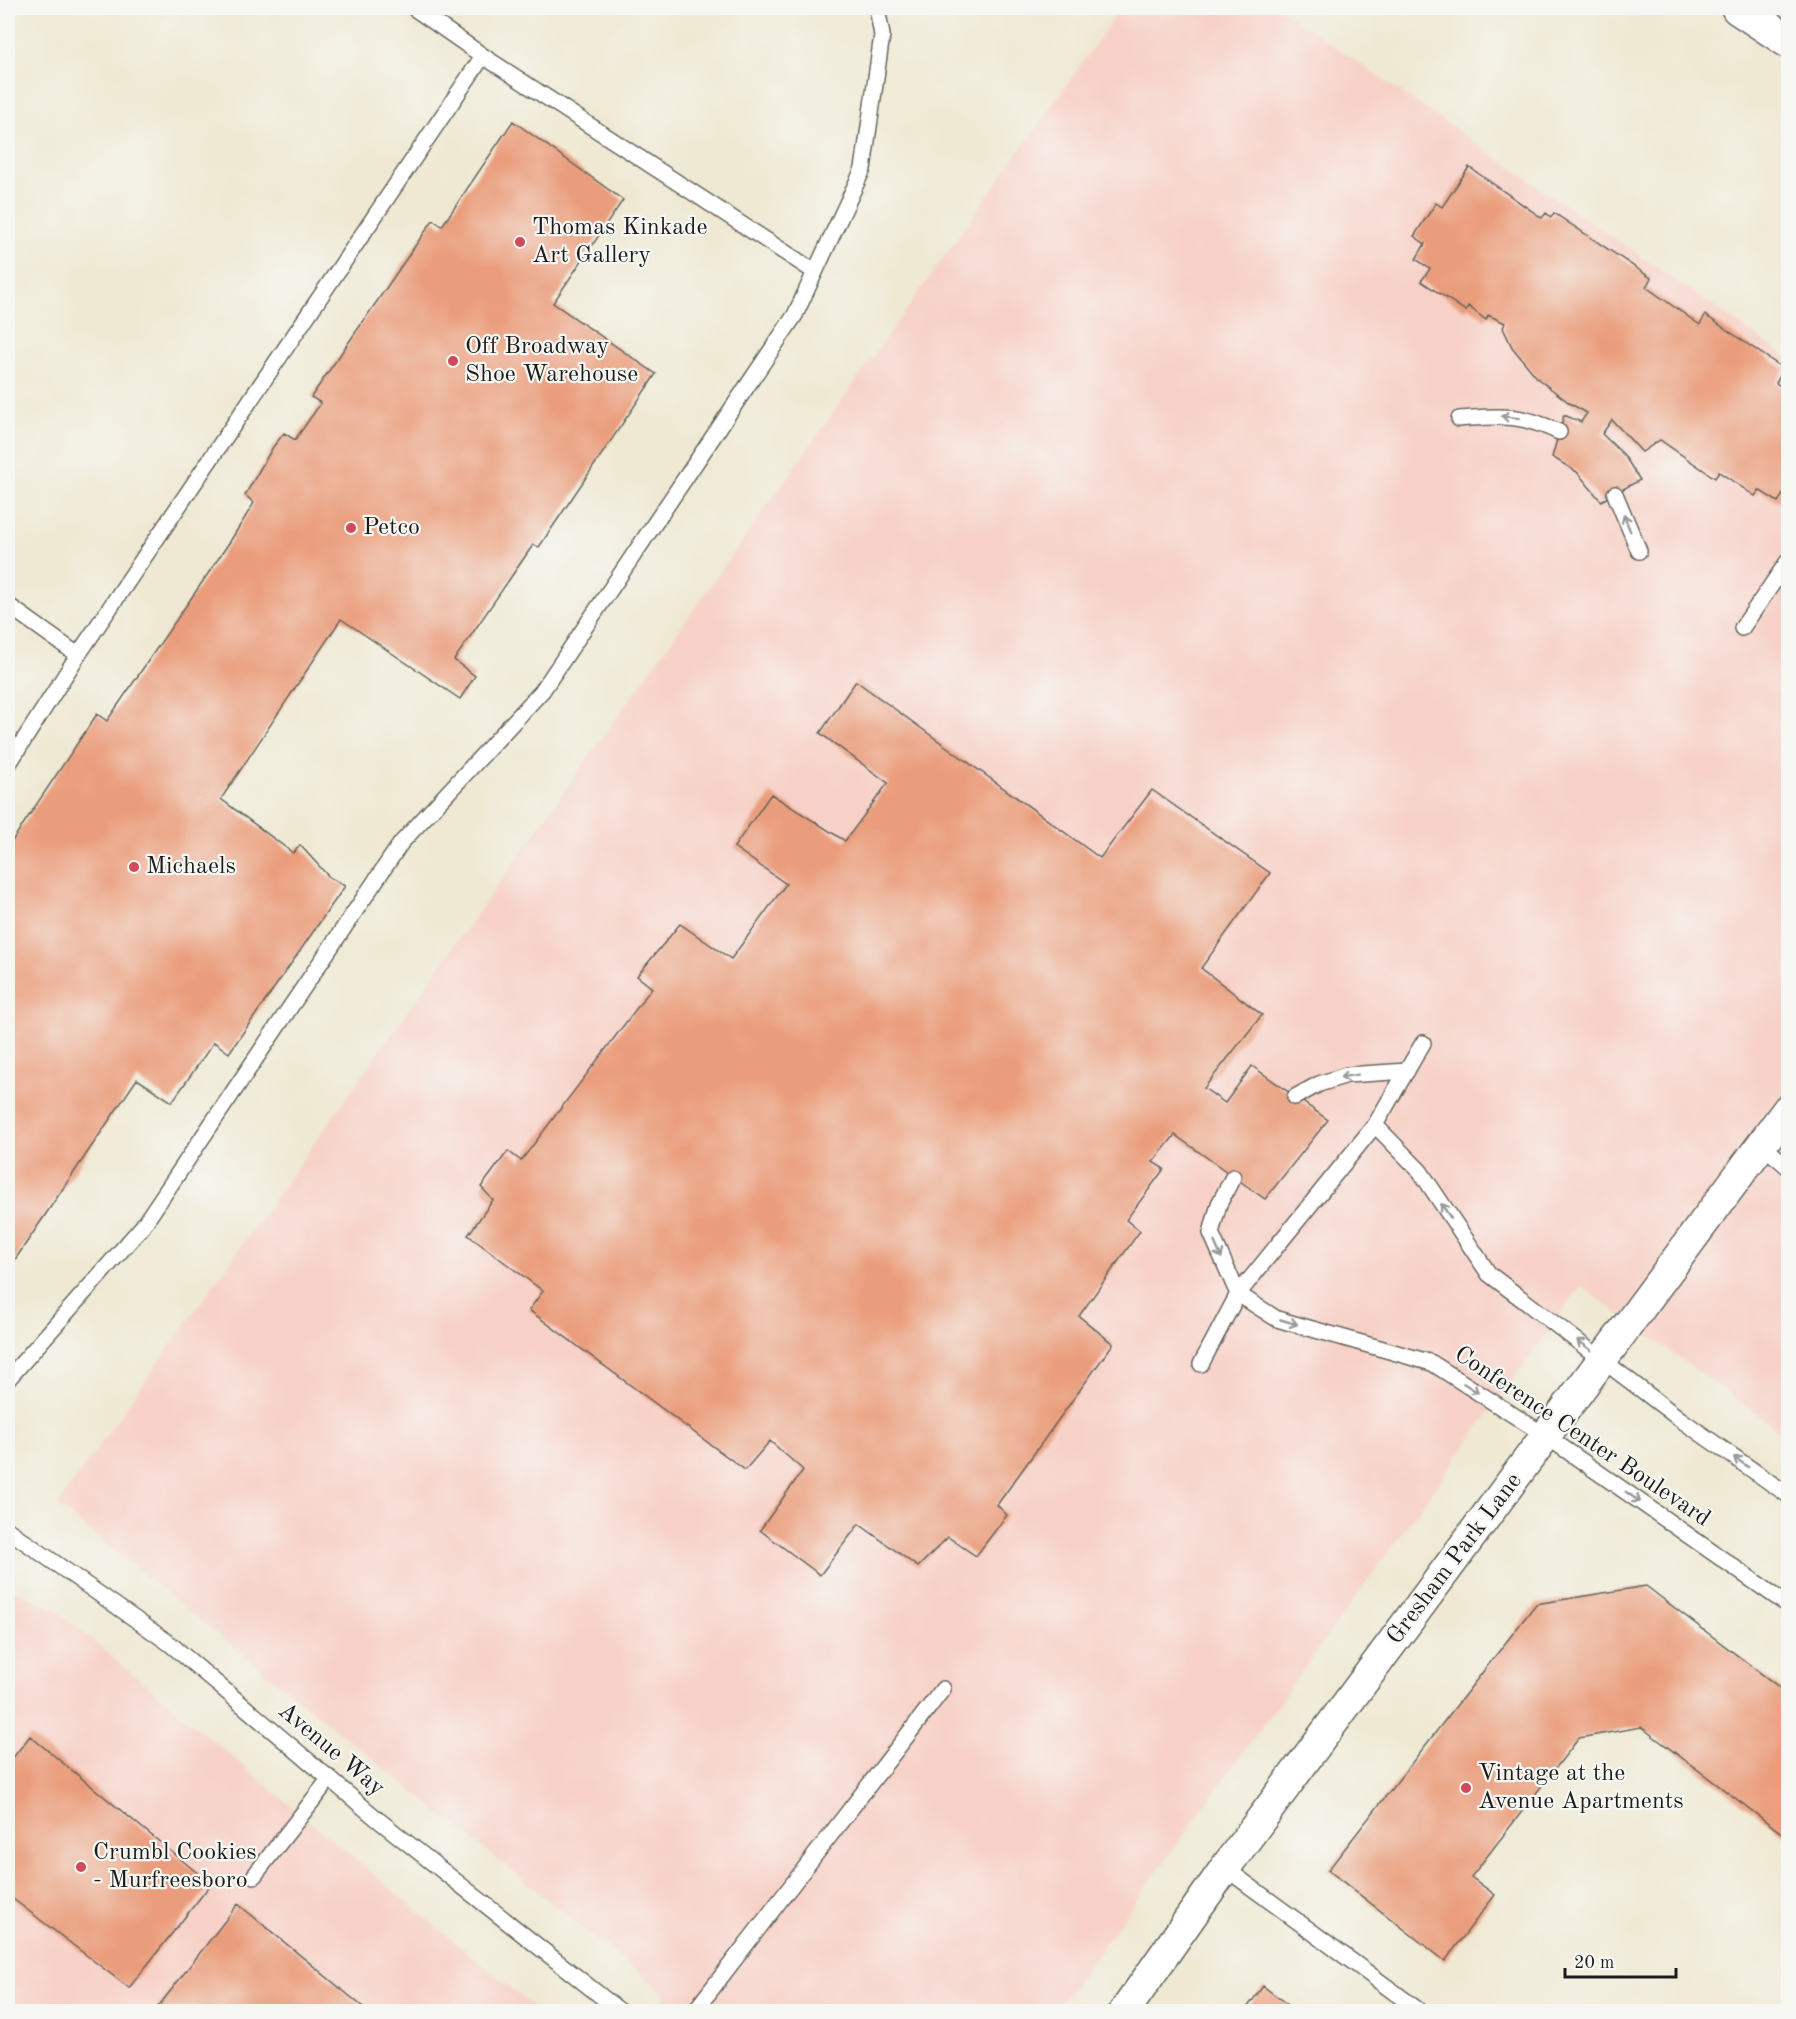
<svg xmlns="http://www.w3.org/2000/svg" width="1796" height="2019" font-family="'Old Standard TT',serif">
<rect width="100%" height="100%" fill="#f6f6f2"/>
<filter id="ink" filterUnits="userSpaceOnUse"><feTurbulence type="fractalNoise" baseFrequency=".0167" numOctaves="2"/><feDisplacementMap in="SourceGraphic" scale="12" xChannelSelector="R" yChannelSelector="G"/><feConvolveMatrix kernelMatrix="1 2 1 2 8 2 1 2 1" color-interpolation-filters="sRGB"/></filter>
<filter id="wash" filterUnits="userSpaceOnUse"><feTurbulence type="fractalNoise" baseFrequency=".008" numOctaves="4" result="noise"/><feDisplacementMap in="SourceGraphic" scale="24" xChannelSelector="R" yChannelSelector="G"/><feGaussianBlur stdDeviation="1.35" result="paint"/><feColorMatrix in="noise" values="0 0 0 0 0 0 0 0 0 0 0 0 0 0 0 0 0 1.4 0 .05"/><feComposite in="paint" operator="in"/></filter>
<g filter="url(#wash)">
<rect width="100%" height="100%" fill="#efe9d3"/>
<path fill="#f7d1c7" d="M1121,8H1279L1788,358V1437L1581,1286L1056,2011H653L666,1995L57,1505Z
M8,1587L57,1611L538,2011L8,2012Z"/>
<g id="blocks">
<path fill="#ea9d7b" d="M513,121L623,200L553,303L656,374L539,547L533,545L454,660L475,676L460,699L341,619L221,799L293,853L300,845L329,877L345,886L229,1053L214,1042L172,1102L137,1079L8,1270V847L97,714L107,721L229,543L254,503L245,495L273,447L284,433L295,440L321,403L311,397L433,220L442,226Z
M1469,167L1542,218L1546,213L1551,217L1554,213L1651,278L1646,287L1700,325L1705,315L1784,369L1776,383L1788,391V487L1778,502L1759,490L1755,496L1719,472L1715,478L1660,440L1642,452L1612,420L1602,434L1624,455L1640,480L1601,501L1577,472L1552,457L1564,415L1581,422L1587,413L1571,404L1538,379L1512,347L1503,328L1505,323L1488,315L1486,320L1468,306L1466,311L1421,281L1430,269L1416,259L1425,244L1414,236L1436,203L1442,207Z
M856,681L1100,858L1152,790L1270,873L1201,968L1262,1015L1204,1088L1225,1103L1252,1066L1328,1120L1265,1199L1175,1135L1153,1162L1164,1169L1126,1220L1140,1231L1079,1316L1113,1344L997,1505L1007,1515L976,1556L948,1537L918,1567L859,1524L820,1575L760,1530L803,1470L770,1441L745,1470L529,1310L543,1291L468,1235L493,1200L481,1187L508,1151L521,1161L652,988L637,976L680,924L731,959L786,884L734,847L771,794L845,841L888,783L820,733Z
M1646,1586L1788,1694V1838L1641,1727L1579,1738L1471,1877L1495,1895L1445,1961L1328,1870L1536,1604Z
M30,1736L211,1884L129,1988L8,1895V1764Z
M238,1904L369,2012H154Z
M1263,1986L1297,2012H1244Z"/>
</g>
</g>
<g filter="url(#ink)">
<use href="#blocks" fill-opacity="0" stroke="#66645c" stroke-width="1.5"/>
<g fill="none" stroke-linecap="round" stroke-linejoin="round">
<g stroke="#66645c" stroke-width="18">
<path id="lane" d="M414,8L483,56L815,272
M1459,419C1501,416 1519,413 1559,432
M1615,494L1639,551
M8,605L78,655
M1742,628L1788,561
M8,765L78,655L483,56
M1295,1097L1319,1084L1347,1075L1407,1071
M1375,1125L1420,1171L1489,1274L1680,1419L1788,1495
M1762,1145L1788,1167
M1233,1177L1219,1204L1211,1233L1238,1294L1277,1319L1432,1363L1546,1436L1788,1605
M1201,1364L1238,1294L1375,1125L1423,1043
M8,1379L142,1227L401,843L542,691L795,315L863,169L882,35L877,8
M8,1530L169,1643L376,1818L621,2012
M1225,1868L1421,2012
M254,1876L330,1778
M694,2012L943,1689"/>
</g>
<g stroke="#66645c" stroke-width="33">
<path id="street" d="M1124,2012L1225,1868L1788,1109"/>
</g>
<g stroke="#66645c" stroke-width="36">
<path id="highway" d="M1738,8L1788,41"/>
</g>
<use href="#lane" stroke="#fff" stroke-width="15"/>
<use href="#street" stroke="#fff" stroke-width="30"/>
<use href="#highway" stroke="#fff" stroke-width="33"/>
</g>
<defs><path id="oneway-shaft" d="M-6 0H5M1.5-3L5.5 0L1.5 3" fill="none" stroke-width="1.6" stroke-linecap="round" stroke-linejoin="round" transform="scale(1.5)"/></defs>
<g stroke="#999">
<use href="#oneway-shaft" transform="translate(1510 417) rotate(-173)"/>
<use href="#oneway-shaft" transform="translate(1627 523) rotate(-112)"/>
<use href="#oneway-shaft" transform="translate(1349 1076) rotate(171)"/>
<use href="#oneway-shaft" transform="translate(1446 1211) rotate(-124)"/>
<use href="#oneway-shaft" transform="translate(1218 1250) rotate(66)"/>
<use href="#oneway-shaft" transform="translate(1289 1322) rotate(16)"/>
<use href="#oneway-shaft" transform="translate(1584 1345) rotate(-143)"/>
<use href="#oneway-shaft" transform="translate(1471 1388) rotate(32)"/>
<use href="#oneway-shaft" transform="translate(1741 1462) rotate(-145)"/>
<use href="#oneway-shaft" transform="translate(1633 1497) rotate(35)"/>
</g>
</g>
<g fill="#d1495b" stroke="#f6f6f2" stroke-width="2">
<circle cx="520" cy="242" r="6"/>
<circle cx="453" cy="361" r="6"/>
<circle cx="351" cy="528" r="6"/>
<circle cx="134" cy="867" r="6"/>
<circle cx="1466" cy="1788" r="6"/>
<circle cx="81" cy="1867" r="6"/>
</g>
<g text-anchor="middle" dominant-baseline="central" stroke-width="4.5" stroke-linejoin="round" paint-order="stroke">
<g font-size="24" fill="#1c1c1c" stroke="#f6f6f2" text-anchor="start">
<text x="532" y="228">Thomas Kinkade<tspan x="532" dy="28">Art Gallery</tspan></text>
<text x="465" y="347">Off Broadway<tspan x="465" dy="28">Shoe Warehouse</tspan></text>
<text x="363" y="528">Petco</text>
<text x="146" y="867">Michaels</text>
<text x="1478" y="1774">Vintage at the<tspan x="1478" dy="28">Avenue Apartments</tspan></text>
<text x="93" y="1853">Crumbl Cookies<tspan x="93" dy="28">- Murfreesboro</tspan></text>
</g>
<g font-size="24" fill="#1c1c1c" stroke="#f6f6f2">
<text transform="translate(1582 1437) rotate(34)">Conference Center Boulevard</text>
<text transform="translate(1455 1559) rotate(-53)">Gresham Park Lane</text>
<text transform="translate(331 1750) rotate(40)">Avenue Way</text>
</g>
</g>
<rect width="1796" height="2019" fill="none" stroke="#f6f6f2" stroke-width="30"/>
<path d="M1565 1968v9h111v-9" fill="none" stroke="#1c1c1c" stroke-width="3"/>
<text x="1574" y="1968" font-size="18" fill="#1c1c1c" stroke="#f6f6f2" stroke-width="4.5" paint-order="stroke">20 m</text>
</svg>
